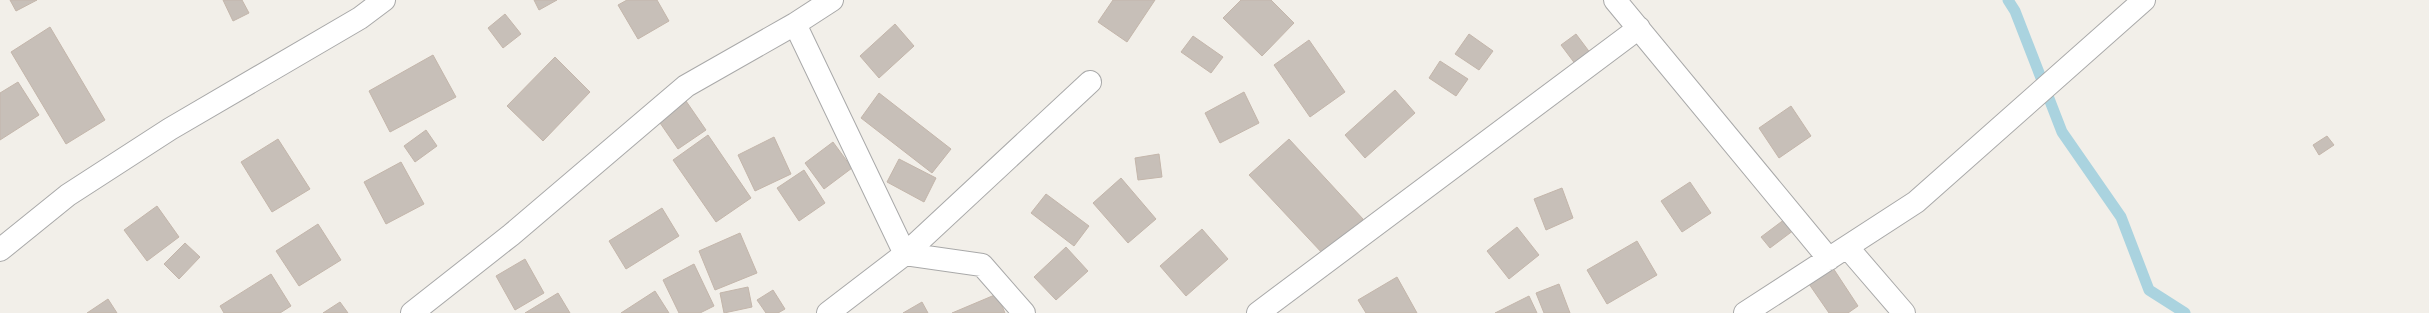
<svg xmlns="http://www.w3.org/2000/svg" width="2429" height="313" font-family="Jost,sans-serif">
<rect width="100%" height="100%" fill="#f2efe9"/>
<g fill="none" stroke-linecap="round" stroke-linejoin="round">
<path stroke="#aad3df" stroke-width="11" d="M2008,0L2015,11L2062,132L2121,217L2149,290L2185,313"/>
</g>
<path fill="#c7bfb8" stroke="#c4b6ab" d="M10,0H37L16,11Z
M223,0H242L249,13L233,21Z
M534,0H557L539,10Z
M627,0H657L669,21L638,39L618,5Z
M1113,0H1155L1127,42L1098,22Z
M1241,0H1271L1294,23L1262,56L1223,18Z
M505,14L521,34L503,48L488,28Z
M895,24L914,46L879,78L860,56Z
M50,27L105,120L66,144L11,52Z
M1469,34L1493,51L1479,70L1455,54Z
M1576,34L1591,54L1576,65L1561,45Z
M1193,36L1223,57L1211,73L1181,52Z
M1309,40L1345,92L1310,117L1274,65Z
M433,55L456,97L390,132L369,91Z
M555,57L590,92L543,141L507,106Z
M1440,61L1468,79L1456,96L1429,78Z
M18,82L39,115L0,140V93Z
M1395,90L1415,113L1365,158L1345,135Z
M1244,92L1259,123L1220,143L1205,113Z
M879,93L951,149L932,173L861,118Z
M686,101L706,130L678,149L658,120Z
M1791,106L1811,136L1779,158L1759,128Z
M426,130L437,146L415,162L404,146Z
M708,135L751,198L716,222L673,160Z
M2327,136L2334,145L2319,155L2313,145Z
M774,137L791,174L755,191L738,155Z
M278,139L310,189L272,212L241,162Z
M1289,139L1363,219L1324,255L1249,175Z
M833,142L852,168L824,189L805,163Z
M1159,154L1162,177L1138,180L1135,158Z
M899,159L936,178L924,202L887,182Z
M401,162L424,204L386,224L364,182Z
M804,170L825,203L799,221L777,188Z
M1121,178L1156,219L1128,243L1093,203Z
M1690,182L1711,213L1682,232L1661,201Z
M1562,188L1573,218L1546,230L1534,199Z
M1046,194L1089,226L1074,246L1031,213Z
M157,206L179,237L147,261L124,230Z
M662,208L679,236L626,269L609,241Z
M1785,219L1794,230L1770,248L1761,237Z
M318,224L341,260L299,286L276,251Z
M1517,227L1539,255L1509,279L1487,251Z
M1202,229L1228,259L1186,296L1160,266Z
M740,233L757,273L715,290L699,251Z
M1637,241L1657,275L1607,304L1587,270Z
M185,243L200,257L179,279L164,264Z
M1066,247L1088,271L1056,300L1034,277Z
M525,259L544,293L515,310L496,276Z
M694,264L714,306L700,313H679L663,280Z
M1833,268L1858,306L1848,313H1829L1809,284Z
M271,274L291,306L280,313H224L220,306Z
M1397,277L1417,313H1366L1358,300Z
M1559,284L1570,313H1544L1536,293Z
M748,287L752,307L724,313L720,293Z
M773,290L785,309L778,313H766L757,300Z
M655,291L669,313H621Z
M558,293L570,313H525Z
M997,294L1005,313H952Z
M1529,296L1537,313H1495Z
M108,299L117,313H87Z
M340,302L348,313H323Z
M922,302L928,313H903Z"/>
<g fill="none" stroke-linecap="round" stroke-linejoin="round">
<g stroke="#a9a9a9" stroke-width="24">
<path id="street" d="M1615,0L1829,259
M795,24L905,254L982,265L1024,313
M1848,248L1904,313
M0,250L68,195L170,129L360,18L384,0
M412,313L511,235L686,86L795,24L832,0
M828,313L905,254L1090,82
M1258,313L1639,28
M1745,313L1916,202L2144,0"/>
</g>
<use href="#street" stroke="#fff" stroke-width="22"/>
</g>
</svg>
